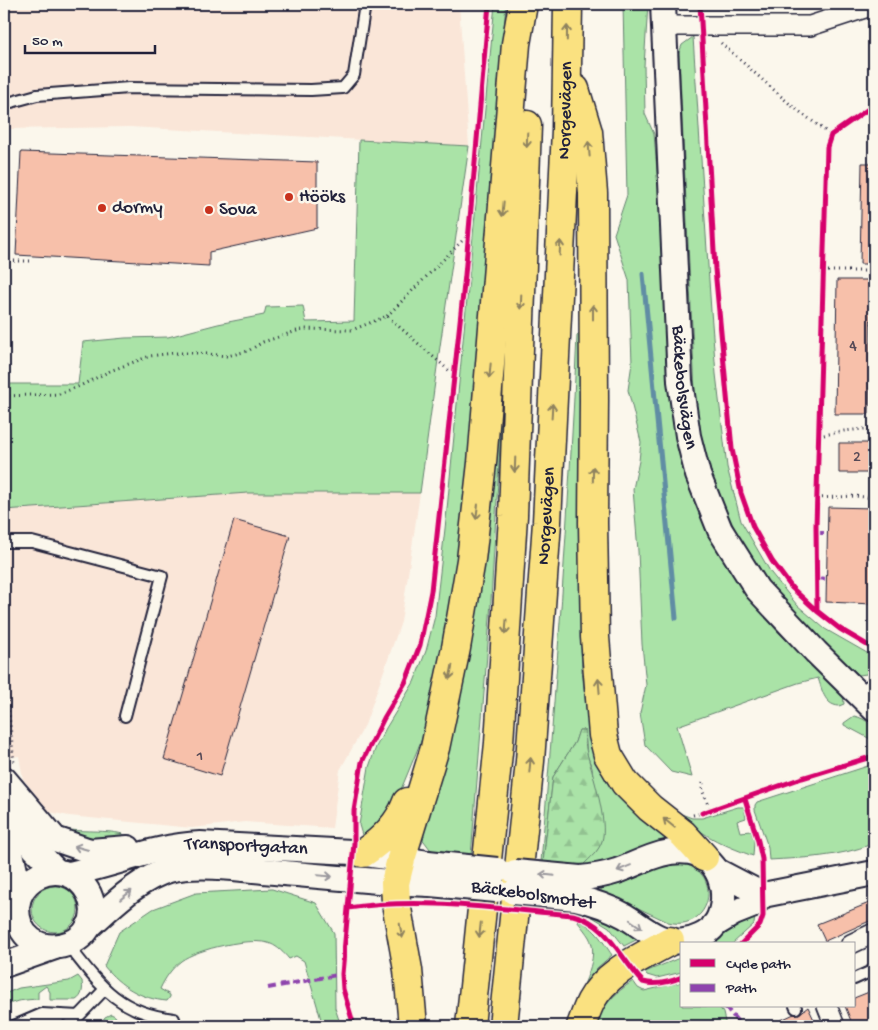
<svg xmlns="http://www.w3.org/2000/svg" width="878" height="1030" font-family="'Gochi Hand',sans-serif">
<defs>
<pattern id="forest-firs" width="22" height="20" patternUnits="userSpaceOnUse" patternTransform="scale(1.25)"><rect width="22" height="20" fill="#aae3a7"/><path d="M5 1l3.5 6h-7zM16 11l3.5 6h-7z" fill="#92c291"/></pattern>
</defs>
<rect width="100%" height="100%" fill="#fbf7ec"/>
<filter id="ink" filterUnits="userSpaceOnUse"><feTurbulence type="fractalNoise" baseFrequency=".02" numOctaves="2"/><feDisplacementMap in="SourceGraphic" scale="10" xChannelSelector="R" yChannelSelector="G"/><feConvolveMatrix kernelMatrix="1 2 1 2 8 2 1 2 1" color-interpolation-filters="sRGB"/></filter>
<g filter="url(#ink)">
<path fill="#fae6d8" d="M4,4H459L469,146L130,127L4,129Z
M248,493H420L401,622L365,725L340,770L332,828L245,822L192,828L69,816L50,812L23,779L19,756L4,758V510Z"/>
<path fill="#aae3a7" stroke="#668271" d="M495,4H506L461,562L432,707L421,741L388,821L366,839L364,835H362L359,825L369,767L376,747L386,728L414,682L426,651L435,616L446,520Z
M623,4H648L644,66L645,114L654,134L664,257L670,387L674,421L685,472L694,499L707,529L721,556L737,582L778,632L843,694L844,704L839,706C824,705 822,689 818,678L798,683L677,726L692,777L671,772L645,745L640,713L646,685L642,644L638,551L633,489L639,461L641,442L628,390L632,363L629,280L614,234L627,195Z
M693,37L711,311L716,374L727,467L741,521L771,573L797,605L825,629L874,657V673L859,675C834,652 808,629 785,603C744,557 716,498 701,438C697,423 696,407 695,392L679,53L682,45Z
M359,140L469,146L437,367L420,493H248L4,510V384H78L83,342L125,338L168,337L218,324L264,315L266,307L303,306L306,322L354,321Z
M507,327L490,617L471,856L433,853L421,837L459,705L479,575Z
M579,333L581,334L580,618L582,671L591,748L606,781L614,791L669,839L622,859L585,867L583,865L596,852L602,840L592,768L587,755L585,730H579L575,742L553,777L543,862H541C556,687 569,512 577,336Z
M854,716C868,719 874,726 874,741L844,725V723Z
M874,764V839L871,841L872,844C839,857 805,858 769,860L768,847L755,810V805L757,802Z
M738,807H744L746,818L737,821L740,832L751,831L754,841L753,856C720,844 702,835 676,812L692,818H702Z
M60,828C64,828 67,830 71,830C85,832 122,829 130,838L100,844Z
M672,863C726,862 715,934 668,922L610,895L601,893V887C626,887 648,869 672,863Z
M32 909a23 23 0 1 1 46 0a23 23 0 1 1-46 0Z
M272,889L316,903L334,933L335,1008L341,1026H323L304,961L296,956L289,959C284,953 278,947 271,944C252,936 197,949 181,961C172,968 165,978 160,989L170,995V997L167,1001C141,999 120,986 104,966L119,932L153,909L196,893Z
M586,913C604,919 622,926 636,940L624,946L609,927Z
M755,916L754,924L732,944H713L739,923Z
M577,921C593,924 603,942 612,955L597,968L580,995C586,978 599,955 589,937C586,932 581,926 577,921Z
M682,957V972L657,978L647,975L645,972Z
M78,976L82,981C83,988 83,996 76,1000H50V992L46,986L38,992V999C26,1000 14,1000 4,1007V994L19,988L69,981Z
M633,981L638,988L644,991L682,982V1006H719L723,1013L726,1026H594C601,1007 616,992 633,981Z
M111,1014L115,1016L121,1026H99L105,1017Z"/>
<path fill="url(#forest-firs)" stroke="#668271" d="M579,730H585C585,739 585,748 588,757C593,776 608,822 602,841C599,851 590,858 583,865L543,862L553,777L575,742Z"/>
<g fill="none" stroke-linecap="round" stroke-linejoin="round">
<path stroke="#608da4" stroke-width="5" d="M643,274L676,618"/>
</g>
<path fill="#f7c0aa" stroke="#22223b" d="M21,152L317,162V228L209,252V266L16,255Z
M862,163H874V264H860Z
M837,280H871L869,414H835Z
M839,443H874V473H839Z
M828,507L874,508V604L826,602Z
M234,520L290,536L220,776L164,759Z
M874,901V919L825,941L817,924Z
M874,990V1026H853L845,1006H854V998Z
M808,1007L817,1026H768L794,1014H799Z"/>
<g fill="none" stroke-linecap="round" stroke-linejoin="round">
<g stroke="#22223b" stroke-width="14">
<path id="service" d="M4,104L37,95L129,88L311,90L343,88L354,75L365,4
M4,542H32L162,576L125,716
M68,945C100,986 119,1013 174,1019L176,1026
M854,979L874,970
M795,1006L796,1008
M14,1026L42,1014L79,1016
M33,1026L45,1021L58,1019
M67,1026L79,1016L105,989"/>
</g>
<g stroke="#22223b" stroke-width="22">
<path id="minor" d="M663,26H810L874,5
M862,697L874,687
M851,944L874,933
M827,1006L835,1026"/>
</g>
<g stroke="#22223b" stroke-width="28">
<g id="tertiary">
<path id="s1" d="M663,4L680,381L688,436L698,475L720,530L757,589L816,652L874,709"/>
<path d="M4,779L55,839L90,851L128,848"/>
<path d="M4,805L35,849L57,872"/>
<path d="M4,828L8,839L20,894"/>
<path d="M717,871L763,895"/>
<path id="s2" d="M68,874C112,866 154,846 200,844L352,852L428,863"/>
<path d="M576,898C594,902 609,907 625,916C643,927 661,945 684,941C694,940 708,934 714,926C732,901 723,858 690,852C663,848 642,862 617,871C605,875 593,877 580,878"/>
<path d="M4,920C8,916 15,911 17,906C18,903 18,899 20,895C27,878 46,869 64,873C75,876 84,884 89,894C113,949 17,972 17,907"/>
<path d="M714,925L734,913L754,905L763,895L874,873"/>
<path d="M88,927C112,906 138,879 169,870C195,863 236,868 263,871C319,876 375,882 430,884"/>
<path d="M4,965L55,947"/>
</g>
</g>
<g stroke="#22223b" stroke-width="31">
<g id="motorway">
<path d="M575,89L588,132L593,193L594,400L593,523L595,637L603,735L608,755L625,783L650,808L683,834L704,857"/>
<path d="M363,853C383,840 399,824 407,802"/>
<path d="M413,1026L408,970L396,903L395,883L401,859L435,748L456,648L471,560L482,463L516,44L523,4"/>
<path d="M470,1026L499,743L513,516L527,125"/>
<path id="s3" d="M503,1026L530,761L547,522L566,130L568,4"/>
<path d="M581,1026C584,1018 587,1009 591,1001C607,971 642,957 670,941"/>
</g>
</g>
<path stroke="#22223b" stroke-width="3" stroke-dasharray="1 4" stroke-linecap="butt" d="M721,43L792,106L831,135
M4,261H31
M823,271H874
M387,316L468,235
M4,396L59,394L80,386L110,371L150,356L174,353H198L227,356L248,351L263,342L303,329L352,330L387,316L454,375
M819,436L844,431L874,428
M817,498L855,496L874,498
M4,666L14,763
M703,783L702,789L710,810
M693,815L702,813"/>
<use href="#service" stroke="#fbf7ec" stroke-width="10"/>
<use href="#minor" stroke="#fbf7ec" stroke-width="19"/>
<use href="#tertiary" stroke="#fbf7ec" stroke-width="24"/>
<use href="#motorway" stroke="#fae180" stroke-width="28"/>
<g stroke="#22223b" stroke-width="28" stroke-linecap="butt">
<path id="tertiary-bridge" d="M428,863L497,870
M515,872L580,878
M430,884L496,890
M514,892L576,898"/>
</g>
<use href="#tertiary-bridge" stroke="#fbf7ec" stroke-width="24"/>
<path stroke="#8e44ad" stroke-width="4" stroke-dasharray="8 4" stroke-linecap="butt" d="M816,533H828
M817,578L829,579
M268,988L342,974
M725,1006L741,1026"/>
<g stroke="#fbf7ec" stroke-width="8">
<path id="cycleway" d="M700,4L715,269L732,449L741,493L753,527L772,561L792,588L817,611L840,629L874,649
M817,611L816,526L827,147L831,135L874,105
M702,813L802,778L874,756
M348,908C422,897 498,909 573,915C609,924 619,957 643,982C656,986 670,982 682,977
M741,944L760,925L763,916L762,859L758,841L745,799
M354,1026L343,989L342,974L354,843V811L362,762L384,718L406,681L420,645L431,591L465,275L489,4"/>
</g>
<use href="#cycleway" stroke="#d6006c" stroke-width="5"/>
</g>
<defs><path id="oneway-shaft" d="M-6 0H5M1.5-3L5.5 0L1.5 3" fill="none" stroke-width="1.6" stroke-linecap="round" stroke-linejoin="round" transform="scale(1.25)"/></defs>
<g stroke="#8e825e">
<use href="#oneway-shaft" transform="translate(567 33) rotate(-89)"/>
<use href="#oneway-shaft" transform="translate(527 140) rotate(92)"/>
<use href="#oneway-shaft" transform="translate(589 149) rotate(-95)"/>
<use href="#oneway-shaft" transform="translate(503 209) rotate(95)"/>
<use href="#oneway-shaft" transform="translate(560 248) rotate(-87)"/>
<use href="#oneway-shaft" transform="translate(521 302) rotate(92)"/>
<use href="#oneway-shaft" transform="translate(593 312) rotate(-90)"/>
<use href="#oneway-shaft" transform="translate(490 371) rotate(95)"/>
<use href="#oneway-shaft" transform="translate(552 411) rotate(-87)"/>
<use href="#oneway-shaft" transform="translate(515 465) rotate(92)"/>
<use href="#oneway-shaft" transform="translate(593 474) rotate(-89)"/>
<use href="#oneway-shaft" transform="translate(477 512) rotate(97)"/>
<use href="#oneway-shaft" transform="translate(506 627) rotate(94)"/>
<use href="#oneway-shaft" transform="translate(451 672) rotate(101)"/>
<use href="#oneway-shaft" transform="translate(599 686) rotate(-95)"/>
<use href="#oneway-shaft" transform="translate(530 765) rotate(-85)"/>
<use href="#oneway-shaft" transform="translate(669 823) rotate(-141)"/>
<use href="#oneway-shaft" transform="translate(480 930) rotate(96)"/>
<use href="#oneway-shaft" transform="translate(401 931) rotate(80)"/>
</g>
<g stroke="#99979c">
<use href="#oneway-shaft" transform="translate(81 848) rotate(-164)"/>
<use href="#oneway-shaft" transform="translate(624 868) rotate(158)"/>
<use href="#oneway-shaft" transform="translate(547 875) rotate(-174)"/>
<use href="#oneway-shaft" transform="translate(325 876) rotate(5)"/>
<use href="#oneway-shaft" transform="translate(126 895) rotate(-38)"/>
<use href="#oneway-shaft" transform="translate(636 924) rotate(35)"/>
</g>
</g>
<g fill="#c8321e" stroke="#fbf7ec" stroke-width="2">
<circle cx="289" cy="197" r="5"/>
<circle cx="102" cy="208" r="5"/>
<circle cx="209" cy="210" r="5"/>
</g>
<g text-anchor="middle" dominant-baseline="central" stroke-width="5" stroke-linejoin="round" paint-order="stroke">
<g font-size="16" fill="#574a57">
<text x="853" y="347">4</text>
<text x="857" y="458">2</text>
<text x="200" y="757">1</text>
</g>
<g font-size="19" fill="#22223b" stroke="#fbf7ec">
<text stroke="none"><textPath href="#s3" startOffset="918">Norgevägen</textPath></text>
<text stroke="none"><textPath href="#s1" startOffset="384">Bäckebolsvägen</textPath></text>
<text stroke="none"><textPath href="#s3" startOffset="512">Norgevägen</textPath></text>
<text stroke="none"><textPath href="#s2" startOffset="182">Transportgatan</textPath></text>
<text transform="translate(533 896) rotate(8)">Bäckebolsmotet</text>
</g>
<g font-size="19" fill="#22223b" stroke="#fbf7ec" text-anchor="start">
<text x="299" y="197">Hööks</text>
<text x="112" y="208">dormy</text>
<text x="219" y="210">Sova</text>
</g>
</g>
<rect width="878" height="1030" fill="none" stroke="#fbf7ec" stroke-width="20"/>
<rect x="10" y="10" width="858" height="1010" fill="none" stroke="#22223b" stroke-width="2" filter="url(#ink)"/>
<rect x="680" y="942" width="175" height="65" fill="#fbf7ec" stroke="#a4a2a5"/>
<rect x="690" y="959" width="25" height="8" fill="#d6006c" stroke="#a4a2a5"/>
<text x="726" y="968" font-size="15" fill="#22223b">Cycle path</text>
<rect x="690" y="984" width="25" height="8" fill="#8e44ad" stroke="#a4a2a5"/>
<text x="726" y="992" font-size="15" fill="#22223b">Path</text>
<path d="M25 45v8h130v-8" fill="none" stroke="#22223b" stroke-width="2.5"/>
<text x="32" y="45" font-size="15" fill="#22223b" stroke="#fbf7ec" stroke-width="4" paint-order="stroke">50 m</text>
</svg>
